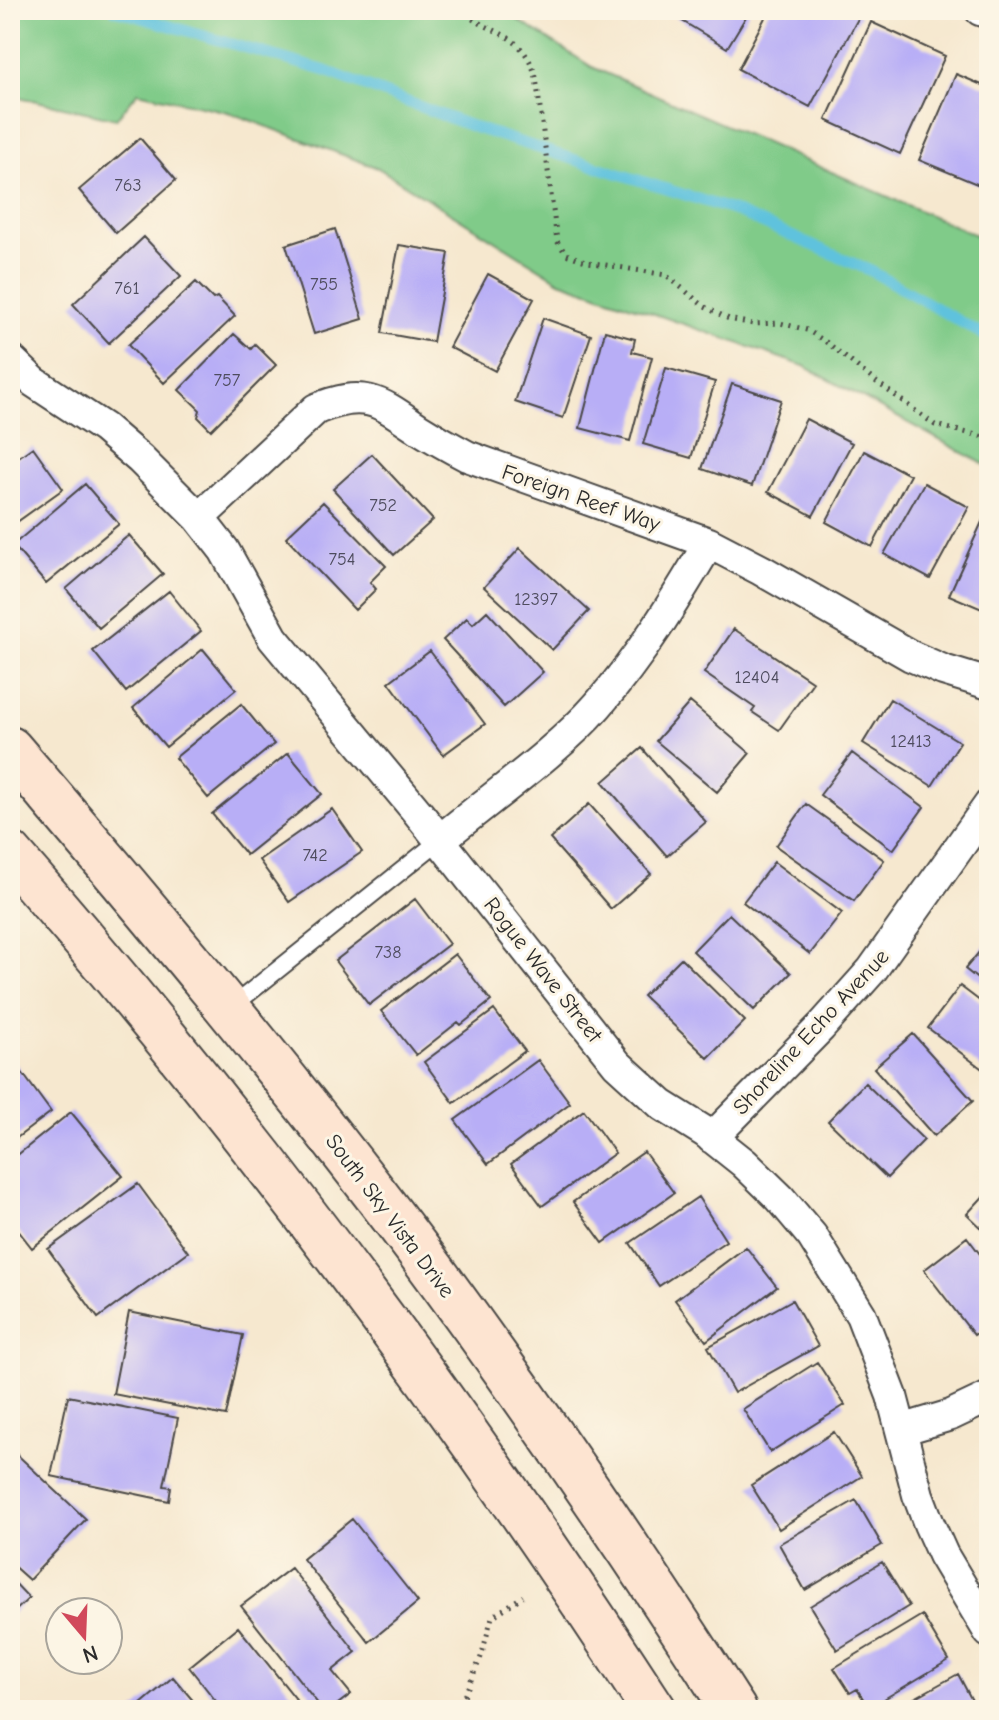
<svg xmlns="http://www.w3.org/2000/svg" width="999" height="1720" font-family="'Comic Neue',sans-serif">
<rect width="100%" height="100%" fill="#fcf5e5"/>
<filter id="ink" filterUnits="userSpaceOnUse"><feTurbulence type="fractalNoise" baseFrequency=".0125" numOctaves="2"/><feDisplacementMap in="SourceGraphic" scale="16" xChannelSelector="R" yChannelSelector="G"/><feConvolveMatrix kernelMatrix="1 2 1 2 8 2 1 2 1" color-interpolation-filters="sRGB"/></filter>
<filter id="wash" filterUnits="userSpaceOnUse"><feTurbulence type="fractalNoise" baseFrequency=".006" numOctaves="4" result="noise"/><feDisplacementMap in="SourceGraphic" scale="32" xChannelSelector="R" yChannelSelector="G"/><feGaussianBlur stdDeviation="1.8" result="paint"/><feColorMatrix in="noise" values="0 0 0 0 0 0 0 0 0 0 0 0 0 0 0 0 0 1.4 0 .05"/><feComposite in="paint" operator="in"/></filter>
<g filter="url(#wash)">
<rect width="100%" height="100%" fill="#f6e8cf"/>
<path fill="#80cb89" stroke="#567b5a" stroke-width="2" d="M10,10H502L592,67L989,241V467L804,366L560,281L378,168L228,112L138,92L116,119L10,95Z"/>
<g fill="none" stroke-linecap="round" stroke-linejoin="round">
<path stroke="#5fc2dd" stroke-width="11" d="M115,10L326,71L476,128L732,210L871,271L989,338"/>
</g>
<g id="blocks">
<path fill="#b8aef6" d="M664,10H750L727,48Z
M769,10H851L860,15L810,107L738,69Z
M871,22L945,56L900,154L826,120Z
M956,74L989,88V189L919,160Z
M140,138L176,180L116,233L79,190Z
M335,229L363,319L314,334L286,245Z
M144,237L181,276L109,343L73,304Z
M399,245L449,253L433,342L382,333Z
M488,274L534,299L495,371L449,347Z
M196,282L213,299L217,297L235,316L164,383L128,345Z
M543,318L591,335L563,418L515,402Z
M605,331L635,339L632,352L652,357L630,441L580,428Z
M234,334L251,349L255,344L276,365L211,430L198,417L200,410L179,390Z
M666,368L715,382L691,458L643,444Z
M732,384L781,400L752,486L702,469Z
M806,419L852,443L813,516L768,492Z
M33,447L63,489L10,527V463Z
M864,451L910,475L872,547L826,522Z
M372,454L433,520L394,555L333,489Z
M924,483L969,507L930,579L884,554Z
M85,484L119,524L46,584L13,545Z
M323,502L386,566L370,582L376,589L355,610L286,537Z
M986,513L989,514V612L949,595Z
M129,535L163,574L99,628L66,589Z
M520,548L589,611L552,650L484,587Z
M169,591L201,631L126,692L93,651Z
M487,611L543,672L504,707L443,640L467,618L473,624Z
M734,629L813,682L779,730L752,712L755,708L704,673Z
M203,649L236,689L166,747L133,708Z
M430,651L485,724L443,755L389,682Z
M890,699L960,742L932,786L863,743Z
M690,702L750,753L717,792L656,741Z
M241,704L274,744L208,798L175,758Z
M642,748L706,822L667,856L603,782Z
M288,753L322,794L246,855L212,814Z
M852,753L924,807L893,850L820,795Z
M589,804L651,874L611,909L550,839Z
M806,804L884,860L854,901L776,846Z
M332,809L362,852L289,902L259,860Z
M774,862L842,913L810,954L743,902Z
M415,899L449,944L369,1005L335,961Z
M729,914L791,973L754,1010L693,951Z
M989,940V988L965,969Z
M455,954L491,1001L461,1025L458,1022L416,1055L381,1011Z
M681,958L745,1021L708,1058L643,996Z
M960,986L989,1008V1074L928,1028Z
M494,1010L525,1051L454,1103L424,1062Z
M913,1034L973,1101L934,1136L874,1068Z
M10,1056L51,1112L10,1143Z
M538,1060L570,1103L488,1164L455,1120Z
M865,1083L924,1140L887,1178L828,1121Z
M584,1110L615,1153L542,1206L511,1164Z
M71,1112L123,1176L32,1248L10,1220V1161Z
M644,1152L674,1193L603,1243L573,1202Z
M138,1184L188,1252L98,1318L48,1249Z
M989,1190V1235L967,1214Z
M698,1197L726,1241L659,1286L630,1243Z
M967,1237L989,1266V1324L974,1335L924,1270Z
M746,1247L777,1287L706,1341L675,1300Z
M792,1300L818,1346L734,1393L708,1347Z
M129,1312L243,1335L226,1416L113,1394Z
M817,1362L845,1405L770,1452L743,1409Z
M68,1396L178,1418L164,1486L171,1487L169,1501L51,1476Z
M834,1432L862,1476L779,1529L751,1485Z
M10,1448L86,1519L29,1580L10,1563Z
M856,1500L882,1545L805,1590L779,1544Z
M352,1519L418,1602L369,1642L303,1559Z
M882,1562L909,1606L837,1650L810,1606Z
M291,1568L356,1652L332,1671L351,1694L330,1710H323L241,1606Z
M10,1578L29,1598L10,1616Z
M922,1615L949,1660L869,1708L857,1689L850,1693L834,1668Z
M238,1627L296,1699L283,1710H223L189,1667Z
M958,1674L977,1710H893Z
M173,1677L201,1710H134Z"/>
</g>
</g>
<g filter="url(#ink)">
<use href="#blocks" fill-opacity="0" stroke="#494744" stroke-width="2"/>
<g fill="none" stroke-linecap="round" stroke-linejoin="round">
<g stroke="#494744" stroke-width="20">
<path id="service" d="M230,1008L440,840"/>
</g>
<g stroke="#494744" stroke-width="34">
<path id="minor" d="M980,10L989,13
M10,359L34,382L104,428L140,459L199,518L224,550L273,638L419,814L617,1064L662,1105L705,1132L744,1163L780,1198L812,1236L861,1315L892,1396L918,1495L929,1524L943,1555L989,1632
M199,518L316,409C365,389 379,401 418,428C434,438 450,447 467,456L709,543L761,570L911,656L943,670L989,684
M440,840C490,798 556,753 598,705C642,655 675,600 709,543
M712,1138L821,1027L872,970L989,805
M901,1430L951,1415L989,1397"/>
</g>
<g stroke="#494744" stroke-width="48">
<path id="secondary" d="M10,749C149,911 286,1075 415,1246C527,1397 633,1552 734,1710
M10,854C246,1123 459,1410 654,1710"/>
</g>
<path stroke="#494744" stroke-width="5" stroke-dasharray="2 6" stroke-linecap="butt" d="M459,10C491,35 522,30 536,77L557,241L566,254L588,262L666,275L705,307L729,319L753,324L780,323L807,330L829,344L871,378L935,425L989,438
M458,1710L481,1657L492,1617L523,1596"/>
<use href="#service" stroke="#fff" stroke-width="16"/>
<use href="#minor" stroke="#fff" stroke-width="30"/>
<use href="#secondary" stroke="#fde4d1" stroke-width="44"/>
</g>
</g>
<g text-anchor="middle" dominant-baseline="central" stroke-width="6" stroke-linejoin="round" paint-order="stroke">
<g font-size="18" fill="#4e4c5e">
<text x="128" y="185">763</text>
<text x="324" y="284">755</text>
<text x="127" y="288">761</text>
<text x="227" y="380">757</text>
<text x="383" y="505">752</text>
<text x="342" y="559">754</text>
<text x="536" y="599">12397</text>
<text x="757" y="677">12404</text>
<text x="911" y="741">12413</text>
<text x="315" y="855">742</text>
<text x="388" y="952">738</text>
</g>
<g font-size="22" fill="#2b2b2b" stroke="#fcf5e5">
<text transform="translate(581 498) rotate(19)">Foreign Reef Way</text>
<text transform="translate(543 970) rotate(52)">Rogue Wave Street</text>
<text transform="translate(811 1032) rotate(-47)">Shoreline Echo Avenue</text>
<text transform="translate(390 1216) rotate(53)">South Sky Vista Drive</text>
</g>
</g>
<rect width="999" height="1720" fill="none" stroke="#fcf5e5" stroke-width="40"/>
<g transform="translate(84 1636) rotate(161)"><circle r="38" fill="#fcf5e5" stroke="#a8a49b" stroke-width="2"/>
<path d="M0-6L14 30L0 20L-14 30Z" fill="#d1495b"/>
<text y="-12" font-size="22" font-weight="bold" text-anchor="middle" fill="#2b2b2b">N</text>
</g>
</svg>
